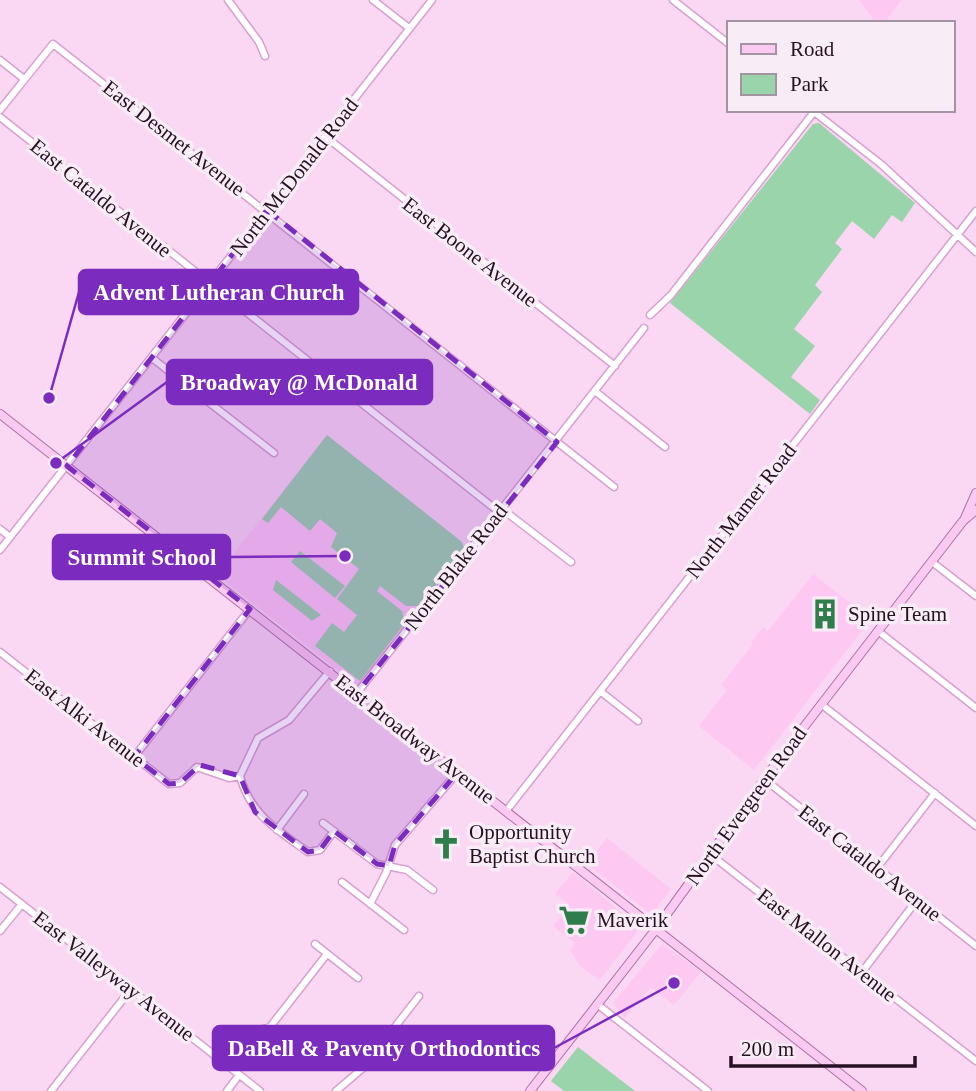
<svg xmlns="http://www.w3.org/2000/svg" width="976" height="1091" font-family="'Times New Roman',serif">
<rect width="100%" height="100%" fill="#fad7f3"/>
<path fill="#fdc9f3" d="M859,0H902L884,23H876Z
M327,435L466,546L357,685L217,575Z
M813,574L871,619L754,770L699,726L727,690L721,685L753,644L751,642L763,627L768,631Z
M607,838L671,889L654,911L648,912L587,864Z
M573,872L640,928L600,980L580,966L570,950L575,943L553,926L570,905L555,894Z
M662,944L701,972L674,1005L651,987L625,1018L613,1003Z"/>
<path fill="#9ad4aa" d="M819,123L915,203L902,222L892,215L874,239L852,221L835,243L842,249L815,285L822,292L794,329L815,346L791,377L820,400L810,414L670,303L813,124Z
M327,435L462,542L464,549L419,606H406L380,586L377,591L402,611L405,623L360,681L315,646L332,623L344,632L357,615L337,599L359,569L331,547L337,533L320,519L310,531L281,507L268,523L262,519Z
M300,551L345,586L335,598L291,562Z
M276,580L321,615L312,621L273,590Z
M578,1047L635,1091H564L551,1081Z"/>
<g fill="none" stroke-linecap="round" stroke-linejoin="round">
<g stroke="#d8a0ce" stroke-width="9">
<path id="minor" d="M228,0L259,42L265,56
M373,0L409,28
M673,0L729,44
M0,60L24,79
M0,110L53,44L614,487
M813,111L882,165L976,252
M0,117L499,512
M326,137L615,366
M650,315L671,295L814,112
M152,358L274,453
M596,392L665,447
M502,509L571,562
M0,529L10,537
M0,550L432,0
M932,562L976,596
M878,631L976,708
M0,652L169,784L180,783L197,767L229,778L240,776
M330,671L289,720L258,738L240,776C250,814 277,830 308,852L320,850L334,831
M600,691L638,721
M357,693L644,328
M821,704L976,826
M134,757L250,609
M764,779L976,946
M507,810L976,211
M323,823L377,864L407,870L433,890
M277,830L304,794
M711,855L976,1061
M877,868L935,793
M342,882L404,930
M0,887L260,1091
M370,904L386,873L395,845L458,772
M0,931L22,904
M315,944L358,978
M862,972L917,900
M597,1004L708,1091
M217,1058L241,1035L270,1027L327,954
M51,1091L131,989
M227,1091L239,1075
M336,1091L363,1068L419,996"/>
</g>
<g stroke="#ad72a4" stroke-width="10">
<path id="major" d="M0,414L862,1091
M965,518L976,493
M530,1091L656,929L780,758L963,521L976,510"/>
</g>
<use href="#minor" stroke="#fff" stroke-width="6"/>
<use href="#major" stroke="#facaf2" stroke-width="8"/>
</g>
<path fill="#7b2cbf" fill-opacity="0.2" stroke="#7b2cbf" stroke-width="5" stroke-dasharray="14 9" stroke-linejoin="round" d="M267,210L557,442L357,693L458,772L395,845L389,866L377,864L334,831L320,850L308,852L255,812L240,776L200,765L180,783L169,784L134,757L250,609L67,466Z"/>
<defs>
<g id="building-bare" transform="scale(2.415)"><path d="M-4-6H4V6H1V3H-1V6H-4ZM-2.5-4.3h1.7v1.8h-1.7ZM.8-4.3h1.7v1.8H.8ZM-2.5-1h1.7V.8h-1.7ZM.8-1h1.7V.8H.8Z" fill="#307d4c" stroke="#f8ecf6" stroke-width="2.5" paint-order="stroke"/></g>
<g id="church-bare" transform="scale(2.415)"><path d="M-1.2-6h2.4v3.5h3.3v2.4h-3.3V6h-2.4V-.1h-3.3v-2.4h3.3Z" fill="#307d4c" stroke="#f8ecf6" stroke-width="2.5" paint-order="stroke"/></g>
<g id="supermarket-bare" transform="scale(2.415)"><path d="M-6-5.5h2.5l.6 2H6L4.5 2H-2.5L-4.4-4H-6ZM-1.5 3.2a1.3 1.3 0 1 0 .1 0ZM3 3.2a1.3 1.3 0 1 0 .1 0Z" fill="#307d4c" stroke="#f8ecf6" stroke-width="2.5" paint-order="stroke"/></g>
</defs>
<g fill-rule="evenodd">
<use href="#building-bare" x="825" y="614"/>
<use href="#church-bare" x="446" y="844"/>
<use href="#supermarket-bare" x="574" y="920"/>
</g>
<g text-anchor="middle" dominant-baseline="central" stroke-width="7" stroke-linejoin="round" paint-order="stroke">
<g font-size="21" fill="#261123" stroke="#f8ecf6">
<text transform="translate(174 138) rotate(38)">East Desmet Avenue</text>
<text transform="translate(294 177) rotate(-52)">North McDonald Road</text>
<text transform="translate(101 198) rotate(39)">East Cataldo Avenue</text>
<text transform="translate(470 252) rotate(38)">East Boone Avenue</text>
<text transform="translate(741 511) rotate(-52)">North Mamer Road</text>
<text transform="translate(456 567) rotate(-52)">North Blake Road</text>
<text transform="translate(85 718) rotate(38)">East Alki Avenue</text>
<text transform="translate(415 739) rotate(38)">East Broadway Avenue</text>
<text transform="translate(746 806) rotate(-54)">North Evergreen Road</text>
<text transform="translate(870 863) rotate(38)">East Cataldo Avenue</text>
<text transform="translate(827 945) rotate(38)">East Mallon Avenue</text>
<text transform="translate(114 976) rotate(38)">East Valleyway Avenue</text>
</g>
<g font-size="21" fill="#261123" stroke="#f8ecf6" text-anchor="start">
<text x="848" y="614">Spine Team</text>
<text x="469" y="832">Opportunity<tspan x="469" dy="24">Baptist Church</tspan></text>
<text x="597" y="920">Maverik</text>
</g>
</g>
<path fill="none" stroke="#7b2cbf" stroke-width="2.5" d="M49 398L79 292M56 463L167 382M345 556L230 557M674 983L554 1048"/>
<g fill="#7b2cbf" stroke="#f8ecf6" stroke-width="2.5">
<circle cx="49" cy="398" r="7"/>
<circle cx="56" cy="463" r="7"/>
<circle cx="345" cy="556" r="7"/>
<circle cx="674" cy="983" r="7"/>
</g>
<g fill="#7b2cbf" stroke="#7b2cbf" stroke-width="2.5">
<rect x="79" y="270" width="279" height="44" rx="7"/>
<rect x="167" y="360" width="265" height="44" rx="7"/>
<rect x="53" y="535" width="177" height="44" rx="7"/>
<rect x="213" y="1026" width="341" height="44" rx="7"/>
</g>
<g font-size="23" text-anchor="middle" font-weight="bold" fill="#fff">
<text x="219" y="300">Advent Lutheran Church</text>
<text x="299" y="390">Broadway @ McDonald</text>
<text x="142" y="565">Summit School</text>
<text x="384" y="1056">DaBell &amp; Paventy Orthodontics</text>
</g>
<rect x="727" y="21" width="228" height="91" fill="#f8ecf6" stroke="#a494a2" stroke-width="2"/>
<rect x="741" y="44" width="35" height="10" fill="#facaf2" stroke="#a494a2" stroke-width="2"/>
<text x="790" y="56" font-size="21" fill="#261123">Road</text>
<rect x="741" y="74" width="35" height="21" fill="#9ad4aa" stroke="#a494a2" stroke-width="2"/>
<text x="790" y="91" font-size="21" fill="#261123">Park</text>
<path d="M731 1056v10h184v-10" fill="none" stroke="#261123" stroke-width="3.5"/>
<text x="741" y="1056" font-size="21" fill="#261123" stroke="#f8ecf6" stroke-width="5" paint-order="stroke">200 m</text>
</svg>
